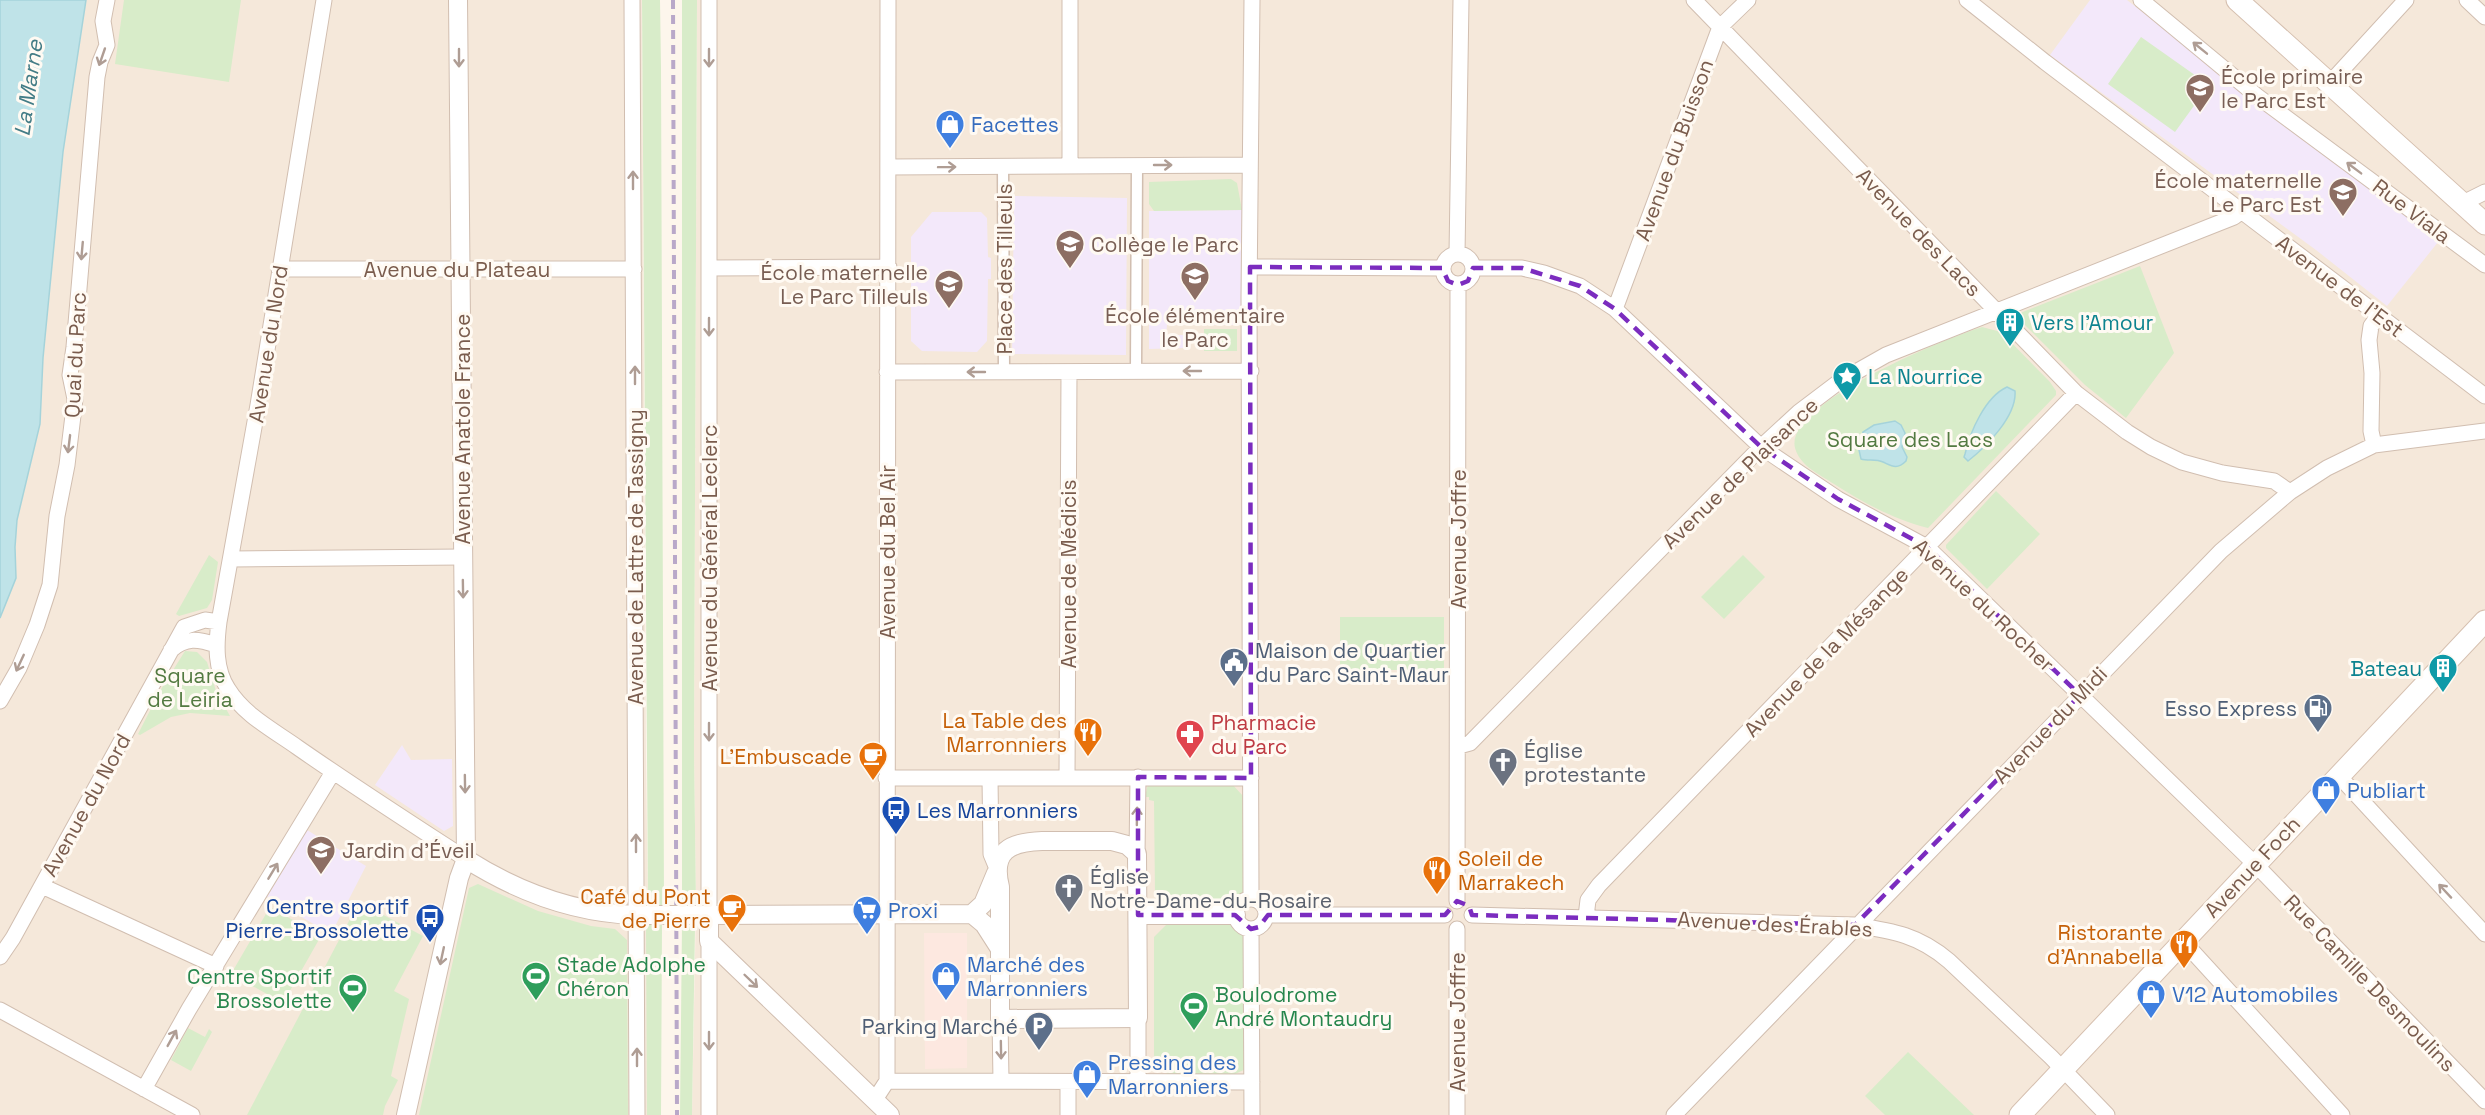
<svg xmlns="http://www.w3.org/2000/svg" width="2485" height="1115" font-family="'Space Grotesk',sans-serif">
<rect width="100%" height="100%" fill="#fdf6ec"/>
<path fill="#f5e8da" d="M86,0H642L646,759L648,905L650,928L649,1115H0V618L16,578L15,547L17,520L40,424L43,358L63,152Z
M697,0H2485V1115H692L696,904L694,750Z"/>
<path fill="#fde8e0" d="M924,933H967V1068L925,1069Z"/>
<path fill="#f3e8fa" d="M2090,0H2127L2355,178L2374,192L2377,190L2442,237L2387,306L2316,250L2050,55Z
M1014,196L1127,198L1126,355L1012,354Z
M1242,210L1241,325H1167L1166,335H1184V348L1149,349V211Z
M932,212H981L987,218L988,257L991,258V279H988L987,341L977,352L922,351L911,341V237Z
M402,745L411,760L452,759L453,826L444,831L375,785Z
M307,830L366,866L331,934L267,897Z"/>
<path fill="#d8ecc9" d="M124,0H241L229,82L115,64Z
M642,0H660L661,68L664,905H648Z
M682,0H697L694,750L696,904H682Z
M2141,37L2209,85L2175,132L2108,84Z
M1231,179L1237,183L1242,210L1154,211L1149,204V182Z
M2140,266L2174,353L2126,418L2085,385L2019,319L2020,313Z
M1982,327L2001,332L2050,382L2056,391V395L1928,528C1895,520 1862,502 1834,484C1819,474 1800,466 1795,448C1784,403 1947,338 1982,327Z
M1204,329H1237V351H1204Z
M1996,491L2040,534L1987,589L1946,548V545Z
M209,555L218,562L212,600L207,608L179,616L176,614Z
M1743,555L1765,577L1724,619L1701,597Z
M1340,617H1444V670H1340Z
M185,651L197,652L207,662L216,691L230,716L190,713L171,717L140,735L138,734L160,691Z
M1148,784H1232L1243,796L1245,889L1243,894L1231,906L1170,907L1155,894L1154,801L1149,800V797H1145Z
M478,884L538,911L591,926L615,929L627,940L628,1115H419L469,888Z
M359,902L423,936L394,991L409,999L391,1076L398,1080L385,1106L383,1115H247Z
M270,907L321,936L283,1003L231,974Z
M1230,921L1244,936L1246,1069L1235,1074H1167L1154,1059V937L1169,922Z
M650,924H662L661,1115H647L646,927Z
M682,925L695,928L692,1115H680Z
M188,1028L205,1037L209,1029L212,1032L191,1071L171,1060Z
M1908,1052L1974,1115H1885L1865,1096Z"/>
<path fill="#bfe3e8" stroke="#a5d3da" stroke-width="1.5" d="M0,0H86L63,152L43,358L40,424L17,520L15,547L16,578L0,618Z
M2007,387L2015,391C2017,416 1986,447 1968,461L1964,457L1965,454C1970,432 1985,397 2007,387Z
M1895,421L1901,425L1905,433L1902,447L1907,457L1906,461C1897,470 1892,466 1883,462C1876,459 1868,461 1861,459L1859,450L1863,432L1874,425Z"/>
<g fill="none" stroke-linecap="round" stroke-linejoin="round">
<g stroke="#d1beb0" stroke-width="13">
<path id="pedestrian" d="M1003,166L1004,372
M1136,372L1137,165"/>
</g>
<g stroke="#d1beb0" stroke-width="17">
<path id="minor" d="M324,0L258,405L219,622C216,645 215,669 228,689C244,715 273,730 297,747C353,786 409,822 466,859
M632,0L637,1115
M1694,0L2076,393L2127,432L2151,447L2182,462L2222,473L2274,481L2290,492
M1967,0L2045,62L2485,396
M2141,0L2257,96L2485,265
M2467,0L2485,17
M2329,84L2406,0
M1070,166V0
M889,167L1250,165
M2463,203L2485,192
M1443 269a15 15 0 1 1 30 0a15 15 0 1 1-30 0Z
M1457,254L1461,0
M1250,267L1442,268
M709,268L889,267
M1473,268H1522L1544,273L1580,286L1615,309L1761,447L1838,499L1927,547L2255,864L2485,1101
M279,269H634
M1615,309L1720,27L1748,0
M887,372L1251,371
M2374,445L2371,431L2372,373L2369,340L2371,326L2379,315
M232,559L463,557
M171,650C186,637 198,639 216,645
M0,701L19,668L37,625L50,585L57,516L67,465L75,399L70,375L74,347L97,77L100,62L107,45L103,21L107,0
M1459,746L1470,743L1761,447L1799,412L1840,381L1886,355L2234,217L2242,211
M2339,776L2485,934
M1067,777L1069,372
M886,778H1251
M990,778L991,854L996,866
M1137,854L1138,777
M42,886L216,966
M1251,899L1249,297L1252,0
M1236 914a15 15 0 1 1 30 0a15 15 0 1 1-30 0Z
M1457,901L1458,285
M709,915V0
M1266,915H1445
M1472,915L1855,925C1893,931 1919,935 1949,961L2051,1057L2107,1115
M1586,917L1588,900L1599,885L2076,393
M1251,929L1252,1115
M709,941V1115
M2183,941L2342,1115
M0,957L13,938L184,627L205,620L219,622
M0,1010L192,1115
M1000,1019L1001,1081
M887,1081L1252,1082
M1138,1082V1018
M144,1089L189,1009L333,772
M874,1101L887,1081L888,0
M1068,1115V1082
M1457,1115V929
M1674,1115L2221,551L2290,492L2327,468L2374,445L2485,431"/>
</g>
<g stroke="#d1beb0" stroke-width="20">
<path id="tertiary" d="M1042,841H1112L1127,845L1137,854L1138,1018L1000,1019V887C991,851 1010,842 1042,841Z
M466,859C518,892 574,913 636,915
M972,914L983,904L996,873
M1138,915H1236
M406,1115L459,878L466,859L458,0
M890,1115L709,941V915L972,914L984,924L1000,949"/>
</g>
<g stroke="#d6c0b0" stroke-width="23">
<path id="secondary" d="M2237,0L2485,224
M2020,1115L2485,621"/>
</g>
<use href="#pedestrian" stroke="#fff" stroke-width="10"/>
<use href="#minor" stroke="#fff" stroke-width="15"/>
<use href="#tertiary" stroke="#fff" stroke-width="18"/>
<use href="#secondary" stroke="#fff" stroke-width="21"/>
<path stroke="#b9a8c9" stroke-width="4" stroke-dasharray="9 6" stroke-linecap="butt" d="M673,0L677,1115"/>
<g stroke="#d1beb0" stroke-width="20" stroke-linecap="butt">
<path id="tertiary-bridge" d="M636,915H709"/>
</g>
<use href="#tertiary-bridge" stroke="#fff" stroke-width="18"/>
</g>
<defs><path id="oneway-shaft" d="M-6 0H5M1.5-3L5.5 0L1.5 3" fill="none" stroke-width="1.6" stroke-linecap="round" stroke-linejoin="round" transform="scale(1.5)"/></defs>
<g stroke="#af9d94">
<use href="#oneway-shaft" transform="translate(2200 48) rotate(-141)"/>
<use href="#oneway-shaft" transform="translate(102 57) rotate(109)"/>
<use href="#oneway-shaft" transform="translate(459 58) rotate(90)"/>
<use href="#oneway-shaft" transform="translate(709 58) rotate(90)"/>
<use href="#oneway-shaft" transform="translate(1163 165)"/>
<use href="#oneway-shaft" transform="translate(947 167) rotate(-1)"/>
<use href="#oneway-shaft" transform="translate(2354 168) rotate(-143)"/>
<use href="#oneway-shaft" transform="translate(633 180) rotate(-90)"/>
<use href="#oneway-shaft" transform="translate(82 251) rotate(95)"/>
<use href="#oneway-shaft" transform="translate(709 327) rotate(90)"/>
<use href="#oneway-shaft" transform="translate(1192 371) rotate(180)"/>
<use href="#oneway-shaft" transform="translate(976 372) rotate(180)"/>
<use href="#oneway-shaft" transform="translate(635 375) rotate(-90)"/>
<use href="#oneway-shaft" transform="translate(69 444) rotate(97)"/>
<use href="#oneway-shaft" transform="translate(463 589) rotate(89)"/>
<use href="#oneway-shaft" transform="translate(20 663) rotate(115)"/>
<use href="#oneway-shaft" transform="translate(709 732) rotate(90)"/>
<use href="#oneway-shaft" transform="translate(465 784) rotate(89)"/>
<use href="#oneway-shaft" transform="translate(1137 816) rotate(-89)"/>
<use href="#oneway-shaft" transform="translate(636 843) rotate(-90)"/>
<use href="#oneway-shaft" transform="translate(273 871) rotate(-59)"/>
<use href="#oneway-shaft" transform="translate(2445 891) rotate(-133)"/>
<use href="#oneway-shaft" transform="translate(442 956) rotate(102)"/>
<use href="#oneway-shaft" transform="translate(751 981) rotate(44)"/>
<use href="#oneway-shaft" transform="translate(172 1038) rotate(-61)"/>
<use href="#oneway-shaft" transform="translate(709 1041) rotate(90)"/>
<use href="#oneway-shaft" transform="translate(1001 1050) rotate(89)"/>
<use href="#oneway-shaft" transform="translate(637 1057) rotate(-90)"/>
</g>
<path fill="none" stroke="#7b2cbf" stroke-width="4.5" stroke-dasharray="12 8" stroke-linejoin="round" d="M1250,267L1442,268L1448,281L1458,285L1468,281L1473,268H1522L1580,286L1615,309L1761,447L1838,499L1927,547L2080,695L1855,925L1472,915L1469,906L1457,901L1445,915H1268L1259,927L1251,929L1235,915H1138V777L1251,778Z"/>
<defs>
<g id="school-pin" transform="scale(1.5)"><path d="M0 17L-7.5 6A9.5 9.5 0 1 1 7.5 6Z" fill="#8d6e63" stroke="#fffaf3"/><path d="M0-5L7-2L0 1L-7-2ZM-4 1L0 2.5L4 1V4Q0 6-4 4Z" fill="#fff"/></g>
<g id="shop-pin" transform="scale(1.5)"><path d="M0 17L-7.5 6A9.5 9.5 0 1 1 7.5 6Z" fill="#3f7fe0" stroke="#fffaf3"/><path d="M-5-2.5h2.3a2.7 3.5 0 0 1 5.4 0H5L5.5 6h-11ZM-1.5-2.5h3a1.5 2.3 0 0 0-3 0Z" fill="#fff"/></g>
<g id="building-pin" transform="scale(1.5)"><path d="M0 17L-7.5 6A9.5 9.5 0 1 1 7.5 6Z" fill="#0f9aa8" stroke="#fffaf3"/><path d="M-4-6H4V6H1V3H-1V6H-4ZM-2.5-4.3h1.7v1.8h-1.7ZM.8-4.3h1.7v1.8H.8ZM-2.5-1h1.7V.8h-1.7ZM.8-1h1.7V.8H.8Z" fill="#fff"/></g>
<g id="sight-pin" transform="scale(1.5)"><path d="M0 17L-7.5 6A9.5 9.5 0 1 1 7.5 6Z" fill="#0f9aa8" stroke="#fffaf3"/><path d="M0-6L1.8-2.2L6-1.7L2.9 1.2L3.7 5.4L0 3.3L-3.7 5.4L-2.9 1.2L-6-1.7L-1.8-2.2Z" fill="#fff"/></g>
<g id="civic-pin" transform="scale(1.5)"><path d="M0 17L-7.5 6A9.5 9.5 0 1 1 7.5 6Z" fill="#5c6f8a" stroke="#fffaf3"/><path d="M-.6-6.5H3V-4.5H.6V-3L4-1V1h2V6H-6V1h2V-1L-.6-3ZM-1.2 2.5V6h2.4V2.5Z" fill="#fff"/></g>
<g id="fuel-pin" transform="scale(1.5)"><path d="M0 17L-7.5 6A9.5 9.5 0 1 1 7.5 6Z" fill="#5c6f8a" stroke="#fffaf3"/><path d="M-5.5-6h7V0h2V4h1.3V-2.5L3-4.5l.8-.8L6-3V5H2.5V1h-1V6h-7ZM-4.2-4.7v3.2H.2V-4.7Z" fill="#fff"/></g>
<g id="restaurant-pin" transform="scale(1.5)"><path d="M0 17L-7.5 6A9.5 9.5 0 1 1 7.5 6Z" fill="#e8710a" stroke="#fffaf3"/><path d="M-5-6h1v4h1v-4h1v4h1v-4h1v5L-1.5 .5V6h-2V.5L-5-1ZM5-6V6H3V1.5H1.5Q1.5-4 5-6Z" fill="#fff"/></g>
<g id="pharmacy-pin" transform="scale(1.5)"><path d="M0 17L-7.5 6A9.5 9.5 0 1 1 7.5 6Z" fill="#e0444e" stroke="#fffaf3"/><path d="M-2-6h4v4h4v4h-4v4h-4v-4h-4v-4h4Z" fill="#fff"/></g>
<g id="cafe-pin" transform="scale(1.5)"><path d="M0 17L-7.5 6A9.5 9.5 0 1 1 7.5 6Z" fill="#e8710a" stroke="#fffaf3"/><path d="M-5.5-4.5H6V0H3Q3 3.5 0 3.5H-2.5Q-5.5 3.5-5.5 0ZM3-3.2v2h1.7v-2ZM-6 4.5H4V6H-6Z" fill="#fff"/></g>
<g id="church-pin" transform="scale(1.5)"><path d="M0 17L-7.5 6A9.5 9.5 0 1 1 7.5 6Z" fill="#6b7280" stroke="#fffaf3"/><path d="M-1.2-6h2.4v3.5h3.3v2.4h-3.3V6h-2.4V-.1h-3.3v-2.4h3.3Z" fill="#fff"/></g>
<g id="bus-pin" transform="scale(1.5)"><path d="M0 17L-7.5 6A9.5 9.5 0 1 1 7.5 6Z" fill="#1a4fb4" stroke="#fffaf3"/><path d="M-5-6H5V4H4V6H2V4H-2V6H-4V4H-5ZM-3.5-4V0h7V-4ZM-3.5 1.2v1.5H-2V1.2ZM2 1.2v1.5H3.5V1.2Z" fill="#fff"/></g>
<g id="supermarket-pin" transform="scale(1.5)"><path d="M0 17L-7.5 6A9.5 9.5 0 1 1 7.5 6Z" fill="#3f7fe0" stroke="#fffaf3"/><path d="M-6-5.5h2.5l.6 2H6L4.5 2H-2.5L-4.4-4H-6ZM-1.5 3.2a1.3 1.3 0 1 0 .1 0ZM3 3.2a1.3 1.3 0 1 0 .1 0Z" fill="#fff"/></g>
<g id="stadium-pin" transform="scale(1.5)"><path d="M0 17L-7.5 6A9.5 9.5 0 1 1 7.5 6Z" fill="#2e9e5b" stroke="#fffaf3"/><path d="M0-5a6.5 5 0 1 0 0 10a6.5 5 0 1 0 0-10ZM-3.5-1.8h7v3.6h-7Z" fill="#fff"/></g>
<g id="parking-pin" transform="scale(1.5)"><path d="M0 17L-7.5 6A9.5 9.5 0 1 1 7.5 6Z" fill="#5c6f8a" stroke="#fffaf3"/><path d="M-3.5-5.5H1a3.5 3.5 0 0 1 0 7H-1V5.5H-3.5ZM-1-3.4V-.6H.8a1.4 1.4 0 0 0 0-2.8Z" fill="#fff"/></g>
</defs>
<g fill-rule="evenodd">
<use href="#school-pin" x="2200" y="88"/>
<use href="#shop-pin" x="950" y="124"/>
<use href="#school-pin" x="2343" y="192"/>
<use href="#school-pin" x="1070" y="244"/>
<use href="#school-pin" x="1195" y="276"/>
<use href="#school-pin" x="949" y="284"/>
<use href="#building-pin" x="2010" y="322"/>
<use href="#sight-pin" x="1847" y="376"/>
<use href="#civic-pin" x="1234" y="662"/>
<use href="#building-pin" x="2443" y="668"/>
<use href="#fuel-pin" x="2318" y="708"/>
<use href="#restaurant-pin" x="1088" y="732"/>
<use href="#pharmacy-pin" x="1190" y="734"/>
<use href="#cafe-pin" x="873" y="756"/>
<use href="#church-pin" x="1503" y="762"/>
<use href="#shop-pin" x="2326" y="790"/>
<use href="#bus-pin" x="896" y="810"/>
<use href="#school-pin" x="321" y="850"/>
<use href="#restaurant-pin" x="1437" y="870"/>
<use href="#church-pin" x="1069" y="888"/>
<use href="#cafe-pin" x="732" y="908"/>
<use href="#supermarket-pin" x="867" y="910"/>
<use href="#bus-pin" x="430" y="918"/>
<use href="#restaurant-pin" x="2184" y="944"/>
<use href="#stadium-pin" x="536" y="976"/>
<use href="#shop-pin" x="946" y="976"/>
<use href="#stadium-pin" x="353" y="988"/>
<use href="#shop-pin" x="2151" y="994"/>
<use href="#stadium-pin" x="1194" y="1006"/>
<use href="#parking-pin" x="1039" y="1026"/>
<use href="#shop-pin" x="1087" y="1074"/>
</g>
<g text-anchor="middle" dominant-baseline="central" stroke-width="6" stroke-linejoin="round" paint-order="stroke">
<g font-size="21" fill="#785e54" stroke="#fffaf3" text-anchor="start">
<text x="2221" y="76">École primaire<tspan x="2221" dy="24">le Parc Est</tspan></text>
<text x="2322" y="180" text-anchor="end">École maternelle<tspan x="2322" dy="24">Le Parc Est</tspan></text>
<text x="1091" y="244">Collège le Parc</text>
<text x="928" y="272" text-anchor="end">École maternelle<tspan x="928" dy="24">Le Parc Tilleuls</tspan></text>
<text x="1195" y="315" text-anchor="middle">École élémentaire<tspan x="1195" dy="24">le Parc</tspan></text>
<text x="342" y="850">Jardin d'Éveil</text>
</g>
<g font-size="21" fill="#366cbe" stroke="#fffaf3" text-anchor="start">
<text x="971" y="124">Facettes</text>
<text x="2347" y="790">Publiart</text>
<text x="888" y="910">Proxi</text>
<text x="967" y="964">Marché des<tspan x="967" dy="24">Marronniers</tspan></text>
<text x="2172" y="994">V12 Automobiles</text>
<text x="1108" y="1062">Pressing des<tspan x="1108" dy="24">Marronniers</tspan></text>
</g>
<g font-size="21" fill="#7a5c4d" stroke="#fffaf3">
<text transform="translate(1674 150) rotate(-70)">Avenue du Buisson</text>
<text transform="translate(2412 211) rotate(37)">Rue Viala</text>
<text transform="translate(1919 232) rotate(46)">Avenue des Lacs</text>
<text x="457" y="269">Avenue du Plateau</text>
<text transform="translate(1004 269) rotate(-90)">Place des Tilleuls</text>
<text transform="translate(2340 286) rotate(37)">Avenue de l'Est</text>
<text transform="translate(268 344) rotate(-81)">Avenue du Nord</text>
<text transform="translate(75 355) rotate(-87)">Quai du Parc</text>
<text transform="translate(462 429) rotate(-90)">Avenue Anatole France</text>
<text transform="translate(1740 473) rotate(-44)">Avenue de Plaisance</text>
<text transform="translate(1458 539) rotate(-90)">Avenue Joffre</text>
<text transform="translate(887 552) rotate(-90)">Avenue du Bel Air</text>
<text transform="translate(635 557) rotate(-90)">Avenue de Lattre de Tassigny</text>
<text transform="translate(709 558) rotate(-90)">Avenue du Général Leclerc</text>
<text transform="translate(1068 574) rotate(-90)">Avenue de Médicis</text>
<text transform="translate(1984 605) rotate(43)">Avenue du Rocher</text>
<text transform="translate(1826 652) rotate(-46)">Avenue de la Mésange</text>
<text transform="translate(2050 725) rotate(-46)">Avenue du Midi</text>
<text transform="translate(86 805) rotate(-61)">Avenue du Nord</text>
<text transform="translate(2252 867) rotate(-47)">Avenue Foch</text>
<text transform="translate(1775 924) rotate(3)">Avenue des Érables</text>
<text transform="translate(2370 983) rotate(46)">Rue Camille Desmoulins</text>
<text transform="translate(1457 1022) rotate(-90)">Avenue Joffre</text>
</g>
<g font-size="21" fill="#0d838f" stroke="#fffaf3" text-anchor="start">
<text x="2031" y="322">Vers l'Amour</text>
<text x="1868" y="376">La Nourrice</text>
<text x="2422" y="668" text-anchor="end">Bateau</text>
</g>
<g font-size="21" fill="#537a41" stroke="#fffaf3">
<text x="1910" y="439">Square des Lacs</text>
<text x="190" y="675">Square<tspan x="190" dy="24">de Leiria</tspan></text>
</g>
<g font-size="21" fill="#4e5e75" stroke="#fffaf3" text-anchor="end">
<text x="1255" y="650" text-anchor="start">Maison de Quartier<tspan x="1255" dy="24">du Parc Saint-Maur</tspan></text>
<text x="2297" y="708">Esso Express</text>
<text x="1018" y="1026">Parking Marché</text>
</g>
<g font-size="21" fill="#c56008" stroke="#fffaf3" text-anchor="end">
<text x="1067" y="720">La Table des<tspan x="1067" dy="24">Marronniers</tspan></text>
<text x="852" y="756">L'Embuscade</text>
<text x="1458" y="858" text-anchor="start">Soleil de<tspan x="1458" dy="24">Marrakech</tspan></text>
<text x="711" y="896">Café du Pont<tspan x="711" dy="24">de Pierre</tspan></text>
<text x="2163" y="932">Ristorante<tspan x="2163" dy="24">d'Annabella</tspan></text>
</g>
<g font-size="21" fill="#be3a42" stroke="#fffaf3" text-anchor="start">
<text x="1211" y="722">Pharmacie<tspan x="1211" dy="24">du Parc</tspan></text>
</g>
<g font-size="21" fill="#5b616d" stroke="#fffaf3" text-anchor="start">
<text x="1524" y="750">Église<tspan x="1524" dy="24">protestante</tspan></text>
<text x="1090" y="876">Église<tspan x="1090" dy="24">Notre-Dame-du-Rosaire</tspan></text>
</g>
<g font-size="21" fill="#164399" stroke="#fffaf3" text-anchor="start">
<text x="917" y="810">Les Marronniers</text>
<text x="409" y="906" text-anchor="end">Centre sportif<tspan x="409" dy="24">Pierre-Brossolette</tspan></text>
</g>
<g font-size="21" fill="#27864d" stroke="#fffaf3" text-anchor="start">
<text x="557" y="964">Stade Adolphe<tspan x="557" dy="24">Chéron</tspan></text>
<text x="332" y="976" text-anchor="end">Centre Sportif<tspan x="332" dy="24">Brossolette</tspan></text>
<text x="1215" y="994">Boulodrome<tspan x="1215" dy="24">André Montaudry</tspan></text>
</g>
<g font-size="22" font-style="italic" fill="#437c86" stroke="#fffaf3">
<text transform="translate(28 88) rotate(-82)">La Marne</text>
</g>
</g>
</svg>
